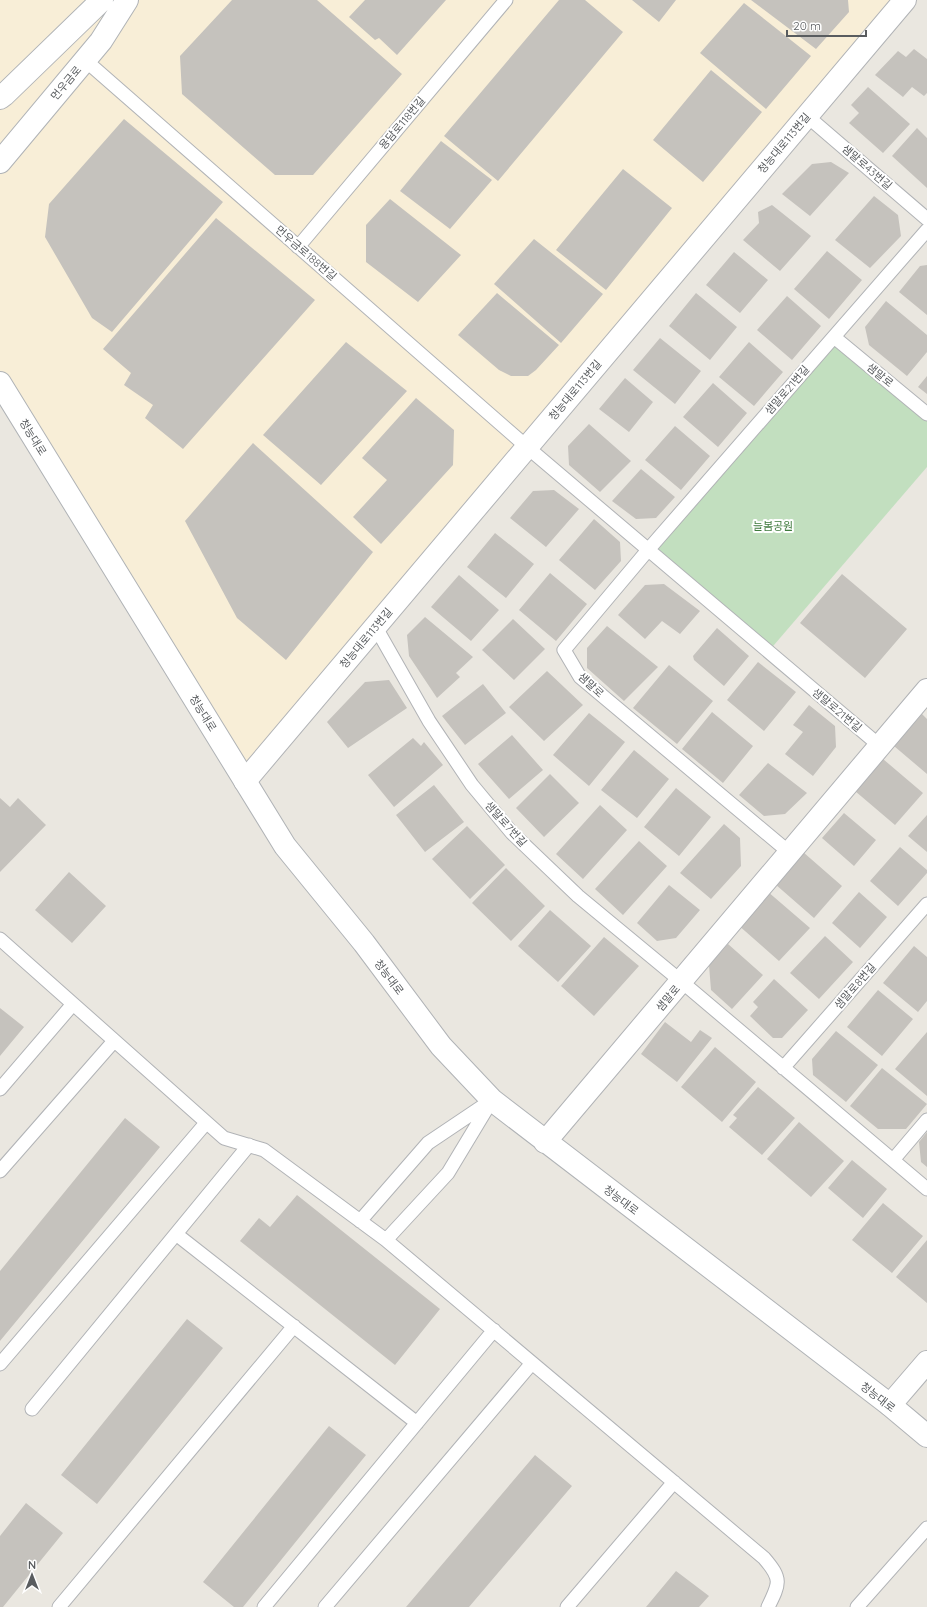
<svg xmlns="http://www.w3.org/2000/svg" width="927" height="1607" font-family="Quicksand,'Noto Sans KR',sans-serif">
<rect width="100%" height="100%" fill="#eae7e0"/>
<path fill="#f8eed7" d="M0,0H911L245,781L0,385Z"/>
<path fill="#c2dfbf" d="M834,337L927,414V467L768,652L648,550Z"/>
<path fill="#c5c2bd" d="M232,0H317L402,74L313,175H275L182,94L180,56Z
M365,0H446L397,55L379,38L375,40L349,17Z
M559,0H585L623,32L498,181L444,136Z
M632,0H676L659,22Z
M751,0H848L849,12L816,49Z
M744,3L811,56L766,109L700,53Z
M914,49L927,59V93L924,96L912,87L903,97L875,75L898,51L906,57Z
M711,70L762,112L703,182L653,140Z
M868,87L910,124L883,153L849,123L859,113L851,105Z
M124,119L223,202L112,332L92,318L45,237L49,204Z
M917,128L927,138V188L892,156Z
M441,141L492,180L450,229L400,191Z
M831,162L849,173L810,216L782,194L812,164Z
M623,169L672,208L606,290L556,250Z
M874,196L898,215L901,236L870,268L835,240Z
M390,199L461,255L418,302L366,262V225Z
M772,205L811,236L780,271L743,240L759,223L758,212Z
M216,218L315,300L183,449L145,418L153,405L124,385L131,373L103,349Z
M534,239L603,294L561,343L494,284Z
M827,251L862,280L829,319L794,289Z
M734,252L768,280L740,313L706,285Z
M927,265V315L899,292L920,266Z
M497,293L559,345L536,370L528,376H511L499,370L458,335Z
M696,293L737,327L710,360L669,326Z
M787,296L821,326L792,360L757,330Z
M886,301L927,335V352L907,376L869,345L865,327Z
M660,338L701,371L675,404L633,370Z
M346,342L407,391L321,485L263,435Z
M749,342L783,372L754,406L719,377Z
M927,376V394L918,387Z
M625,378L653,402L629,432L599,409Z
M713,383L747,413L718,447L683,417Z
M416,398L454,430L453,465L381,544L353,517L387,480L362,458Z
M589,424L631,461L600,492L569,465L568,446Z
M675,426L710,456L681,490L645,460Z
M253,443L373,552L286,660L237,618L185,521Z
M641,469L675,497L656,518L636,519L612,501Z
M554,490L579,509L546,547L510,518L533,491Z
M594,519L620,542L621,561L595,590L559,560Z
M495,533L534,564L506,598L467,567Z
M550,573L587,604L556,641L519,610Z
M842,574L907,629L865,678L800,623Z
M459,575L499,610L471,641L431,607Z
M664,584L700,611L680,634L662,621L645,639L618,615L645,585Z
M425,617L473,657L456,673L460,677L437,698L409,656L407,635Z
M513,619L545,649L514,680L482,650Z
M607,626L658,667L624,701L587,668V648Z
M717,628L749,656L724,686L694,660L693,656Z
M758,662L796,692L764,731L727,700Z
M669,665L713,701L677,744L633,708Z
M547,671L583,705L544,741L509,707Z
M389,680L407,708L348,748L327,722L365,682Z
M483,684L506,713L465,745L442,716Z
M809,705L835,726L836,747L813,776L785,754L803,732L793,725Z
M712,712L753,746L723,783L682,749Z
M589,713L625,742L589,786L553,755Z
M922,714L927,719V774L894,746Z
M512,735L543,770L509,799L478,764Z
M413,738L421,746L424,742L443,765L394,807L368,775Z
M634,750L669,779L637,818L601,790Z
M883,759L923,793L895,825L855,791Z
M768,763L807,793L785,814L764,816L739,795Z
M550,774L579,803L544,837L516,808Z
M434,785L464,822L425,852L396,815Z
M676,788L711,817L679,856L644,827Z
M0,798L10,807L18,798L46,825L0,872Z
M600,805L627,830L583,879L556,854Z
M844,813L876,840L854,866L822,838Z
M927,815V852L908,836Z
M724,824L740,838L741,866L711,899L680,873Z
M467,826L505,865L470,899L432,859Z
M639,841L667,866L623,915L595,889Z
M900,847L927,870V873L898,906L870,881Z
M803,852L842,886L814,918L775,884Z
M506,868L545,906L511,941L472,903Z
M69,872L106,906L72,943L35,910Z
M669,885L700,910L676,938L657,941L637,923Z
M767,891L810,928L779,961L737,924Z
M859,892L887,917L860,948L832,923Z
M550,910L591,946L558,982L518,946Z
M825,936L853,962L819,999L790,973Z
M604,937L639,966L594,1016L561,986Z
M728,944L763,975L732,1009L711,990L709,965Z
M914,946L927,957V1001L918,1012L883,983Z
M774,979L808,1010L782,1038H773L750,1016L758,1007L753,1002Z
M878,990L913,1019L882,1056L847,1027Z
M0,1008L24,1027L0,1056Z
M665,1022L691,1042L700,1030L712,1038L677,1082L641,1054Z
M836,1031L878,1065L846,1102L813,1075L812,1059Z
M927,1032V1096L895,1069Z
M715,1047L756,1082L722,1122L681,1087Z
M882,1068L927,1104L906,1129H878L850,1106Z
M758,1087L795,1118L762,1155L729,1127L737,1118L733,1115Z
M125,1118L160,1147L0,1341V1271Z
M799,1122L844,1161L811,1197L767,1159Z
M927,1132V1167L921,1162L919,1142Z
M852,1160L887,1189L863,1218L828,1188Z
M297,1195L440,1309L395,1365L240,1241L259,1218L270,1227Z
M883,1203L923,1236L892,1273L852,1240Z
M927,1240V1303L896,1277Z
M187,1319L223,1348L97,1504L61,1475Z
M329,1426L366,1455L243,1607H234L203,1582Z
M535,1455L572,1486L469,1607H406Z
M26,1503L63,1533L3,1607H0V1536Z
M676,1571L709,1596L699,1607H646Z"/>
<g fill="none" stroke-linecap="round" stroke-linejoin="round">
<g stroke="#b1b3b6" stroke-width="15">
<path id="service" d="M85,60L527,447L880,746
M807,116L927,219
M298,247L506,0
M834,337L927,414
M375,626L429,721L472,785L512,833L578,896L682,982L927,1189
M790,853L580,677L564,650L648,550L927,230
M0,939L224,1138L264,1150L386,1240L764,1558C782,1579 780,1583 768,1607
M783,1068L927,904
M0,1089L73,1004
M893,1160L927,1120
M0,1171L114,1041
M360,1221L428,1143L492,1100
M176,1234L417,1423
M386,1240L448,1173L489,1105
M0,1364L206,1123
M32,1409L249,1145
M59,1607L294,1326
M264,1607L494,1330
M325,1607L532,1363
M567,1607L674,1482
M857,1607L927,1528"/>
</g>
<g stroke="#b1b3b6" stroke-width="24">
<path id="minor" d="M245,781L905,0
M545,1142L927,690
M890,1405L927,1362"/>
</g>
<g stroke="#b0b3b6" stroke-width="24">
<path id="secondary" d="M0,98L4,95L102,0
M0,162L101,41L127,0
M0,383L285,846L364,943L441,1046L492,1100L890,1405L927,1436"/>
</g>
<use href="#service" stroke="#fff" stroke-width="13"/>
<use href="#minor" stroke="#fff" stroke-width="22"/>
<use href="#secondary" stroke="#fff" stroke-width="22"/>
</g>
<g text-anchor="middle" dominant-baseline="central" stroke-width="4" stroke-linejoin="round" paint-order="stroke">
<g font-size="11" fill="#595c5f" stroke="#fff">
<text transform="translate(66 83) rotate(-50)">먼우금로</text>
<text transform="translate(402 123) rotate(-50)">용담로118번길</text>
<text transform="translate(784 143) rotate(-50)">청능대로113번길</text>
<text transform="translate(867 167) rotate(41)">샘말로43번길</text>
<text transform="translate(306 253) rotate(41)">먼우금로188번길</text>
<text transform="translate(880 375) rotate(39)">샘말로</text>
<text transform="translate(575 390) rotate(-50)">청능대로113번길</text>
<text transform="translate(787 390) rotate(-49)">샘말로21번길</text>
<text transform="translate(33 437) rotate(58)">청능대로</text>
<text transform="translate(366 638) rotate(-50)">청능대로113번길</text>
<text transform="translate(591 685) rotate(43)">샘말로</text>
<text transform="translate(837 710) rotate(40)">샘말로21번길</text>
<text transform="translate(203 713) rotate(58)">청능대로</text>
<text transform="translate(506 824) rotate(48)">샘말로7번길</text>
<text transform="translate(389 977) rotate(53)">청능대로</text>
<text transform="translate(855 986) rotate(-49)">샘말로8번길</text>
<text transform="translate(668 998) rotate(-50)">샘말로</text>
<text transform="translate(621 1200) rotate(37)">청능대로</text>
<text transform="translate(878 1397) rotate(38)">청능대로</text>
</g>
<g font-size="11" fill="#3f7a3d" stroke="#fff">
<text x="773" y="526">늘봄공원</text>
</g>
</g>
<g transform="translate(32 1575)" stroke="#ffffff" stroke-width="3" paint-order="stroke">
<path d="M0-3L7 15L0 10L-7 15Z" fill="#595c5f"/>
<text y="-6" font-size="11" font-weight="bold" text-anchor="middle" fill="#595c5f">N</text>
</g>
<path d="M787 30v6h79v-6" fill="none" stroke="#595c5f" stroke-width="2"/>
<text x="793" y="30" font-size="12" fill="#595c5f" stroke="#ffffff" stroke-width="3" paint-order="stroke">20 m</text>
</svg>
